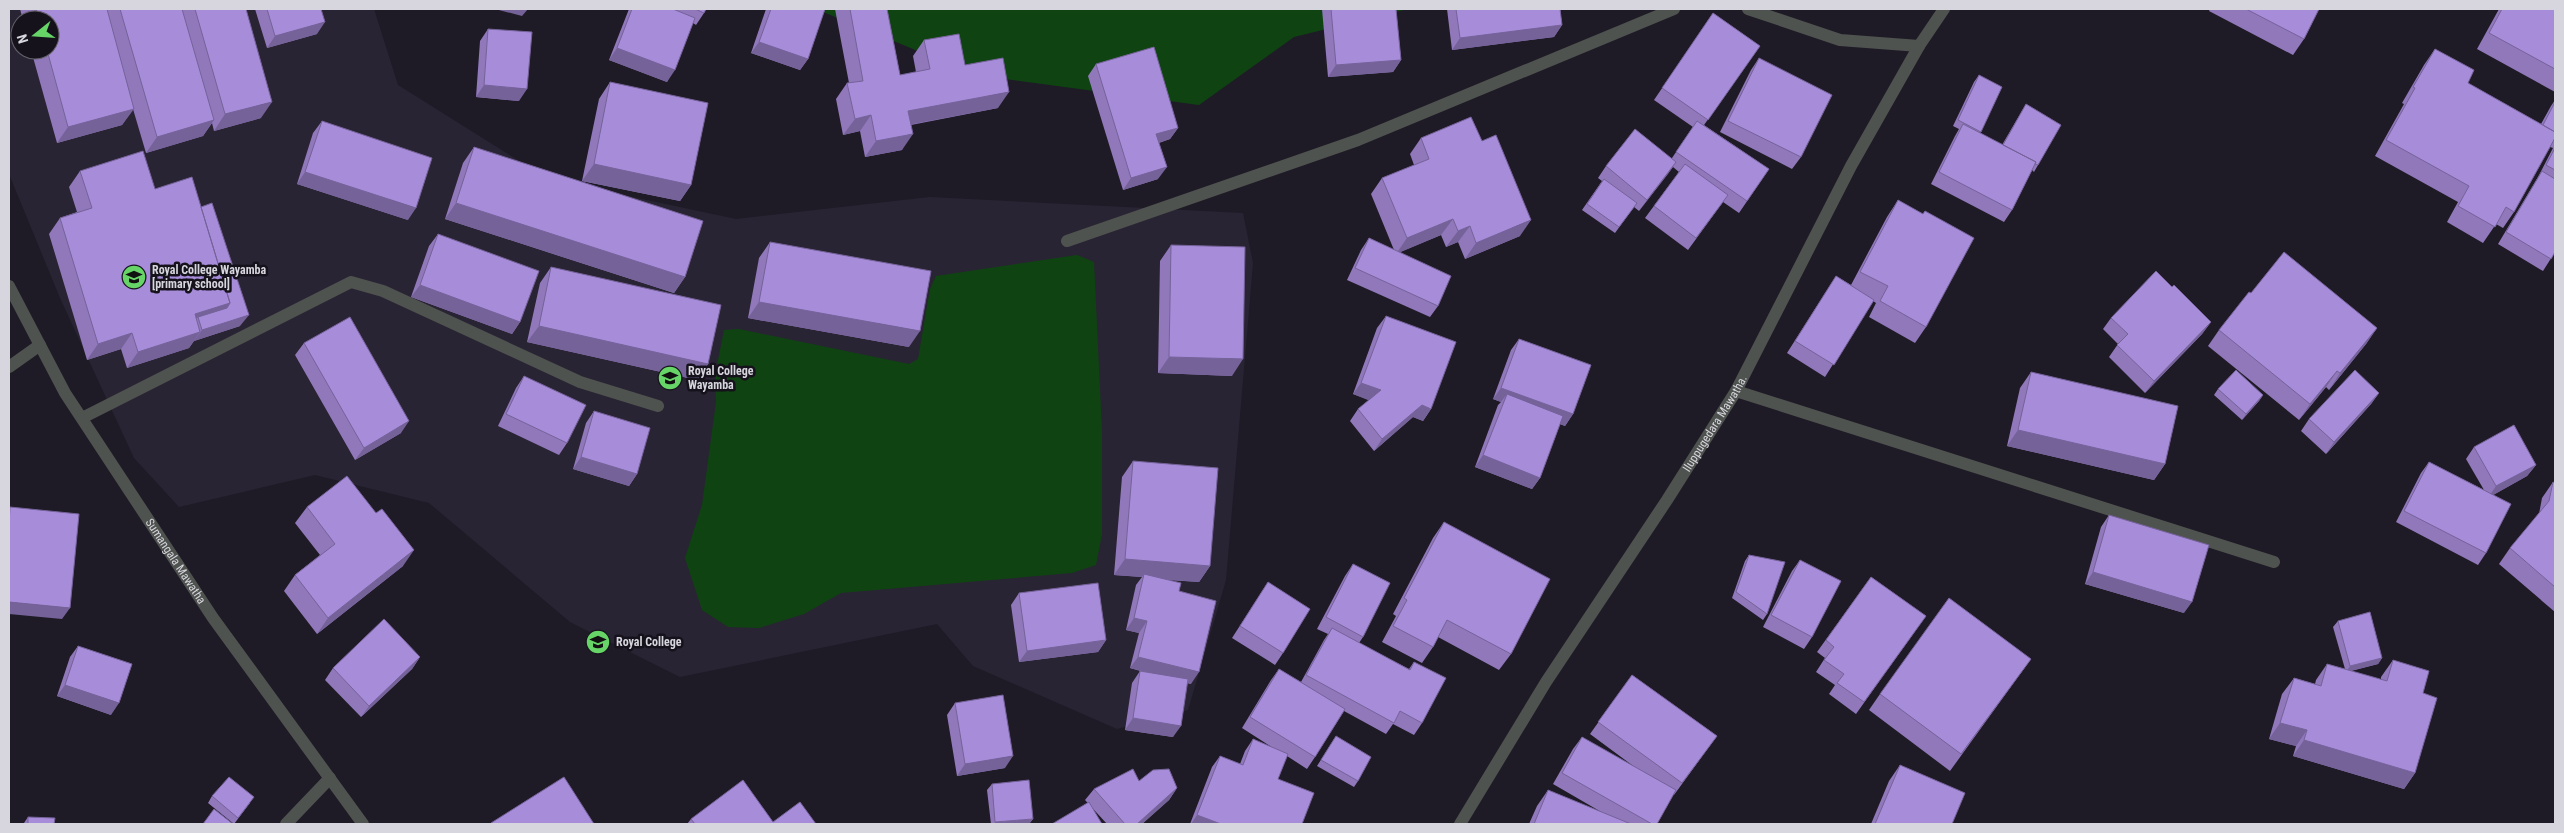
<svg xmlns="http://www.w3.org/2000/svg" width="2564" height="833" font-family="'Roboto Condensed',sans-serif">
<rect width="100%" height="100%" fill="#1e1b26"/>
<path fill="#292433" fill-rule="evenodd" d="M9,9H374L398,85L548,179L736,219L930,197L1243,213L1253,263L1226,580L1188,710L1117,729L973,666L937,624L680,677L570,622L429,503L315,475L179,507L134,458L60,298L9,174ZM20,20H50V50H20Z"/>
<path fill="#0f4412" d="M816,9H1408L1294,37L1199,105L976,75Z
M1077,255L1094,262L1102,432V534L1096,565L1072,573L841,593L804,614L759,628L728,627L702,610L685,558L702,505L716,402L715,375L724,330L739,329L909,364L918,359L930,289L936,276Z"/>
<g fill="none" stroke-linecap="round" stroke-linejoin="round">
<g stroke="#4f534f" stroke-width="12">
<path d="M1748,9L1840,40L1919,46"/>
<path d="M1067,241L1358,140L1674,9"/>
<path id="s1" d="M9,286L65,393L213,618L363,824"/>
<path d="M9,367L40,345"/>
<path d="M1736,391L2274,562"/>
<path d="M82,418L351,282L383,291L580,382L658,406"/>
<path d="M286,824L330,778"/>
<path id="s2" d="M1460,824L1546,682L1667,500L1736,391L1851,166L1919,46L1944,9"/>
</g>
</g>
<path fill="#9078bb" d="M20,9H246L261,118L214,131L212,123L203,136L146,153L133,109L122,125L57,143L31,50H50V20H23Z
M255,9H321L317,34L267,48Z
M629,9H706L704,13L696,25L693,23L667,82L609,60Z
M766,9H825L808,59L800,70L751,53Z
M835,9H887L900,75L916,72L913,56L924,40L965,65L998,108L911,125L902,150L865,157L860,131L843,135L836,99L847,83H849Z
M1322,9H1396L1401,60L1393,72L1328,77Z
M1447,9H1560L1562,25L1554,37L1452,50Z
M2210,9H2319L2304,39L2293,55L2209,11Z
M2499,9H2555V92L2477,49Z
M1713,13L1760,46L1704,125L1769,169L1739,213L1723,202L1688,250L1645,218L1679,172L1673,167L1639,211L1634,207L1615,233L1582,210L1602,181L1598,178L1606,166L1672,158L1693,127L1654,100Z
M488,29L519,101L476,97L480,41Z
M2435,49L2468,83L2541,124L2551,106L2555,100V252L2543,271L2498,244L2538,177L2553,148L2550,147L2514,212L2503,228L2496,224L2483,243L2447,222L2458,202L2375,156L2404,104L2402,103L2424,65Z
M1759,58L1801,157L1792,169L1720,132L1751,70Z
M1096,64L1178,128L1170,139L1159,143L1158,179L1123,190L1088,76Z
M1979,75L1981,132L1980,133L2002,145L2026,104L2038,165L2034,172L2032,170L2012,210L2004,222L1931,184L1955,136L1959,129L1953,126L1974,82Z
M610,82L691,185L680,201L582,181L599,99Z
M322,121L408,220L297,184L313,133Z
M1421,138L1520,236L1465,259L1458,242L1446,247L1441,235L1400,252L1438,306L1430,317L1347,280L1361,250L1369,238L1394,250L1371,194L1382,178L1414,165L1410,154Z
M474,147L685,277L674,293L445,219L463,163Z
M80,171L155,189L201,207L240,326L194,341L189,348L127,368L121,349L87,360L49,234L60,218L77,212L69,187Z
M1898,200L1923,214L1925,211L1926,327L1915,343L1869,317L1876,303L1873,301L1825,377L1787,353L1836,276L1851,285L1887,217Z
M438,234L520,322L512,334L411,297L429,246Z
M770,242L909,347L748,318L759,258Z
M1171,245L1232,376L1158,373L1160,261Z
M551,267L708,364L697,380L527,342L540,283Z
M2172,287L2211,322L2202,334L2145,393L2109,357L2118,344L2103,329L2111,318Z
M1386,316L1431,409L1423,421L1413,417L1374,451L1350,421L1358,409L1369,400L1353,394L1377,328Z
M2377,328L2366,344L2329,390L2326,387L2299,420L2208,346L2219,330Z
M1519,339L1573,414L1565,426L1560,424L1540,478L1532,489L1475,467L1498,405L1501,402L1493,399L1511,350Z
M304,343L401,433L355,460L295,355Z
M2031,372L2165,464L2154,480L2007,446L2020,388Z
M524,376L567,443L559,455L498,426L516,388Z
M2218,389L2263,395L2259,401L2242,420L2214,395Z
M2379,393L2371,404L2326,454L2301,431L2309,419Z
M594,411L637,474L629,486L573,469L586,423Z
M2474,447L2536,465L2527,476L2493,495L2486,553L2478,565L2396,522L2421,473L2429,462L2484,490L2466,459Z
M1133,461L1210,566L1199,582L1169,580L1179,591L1191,684L1187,683L1173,737L1125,730L1132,683L1140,671L1144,672L1130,668L1139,633L1126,630L1136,585L1142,577L1114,575L1122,477Z
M2553,482L2555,483V612L2499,564L2510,548L2539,514L2542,498Z
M307,507L403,566L317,634L284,591L295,575L320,555L295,523Z
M2109,515L2184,613L2085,584L2101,527Z
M1444,522L1511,654L1499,670L1438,637L1433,647L1422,663L1382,642L1396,616L1393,614L1433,538Z
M1749,555L1767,614L1763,620L1732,598L1745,561Z
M1800,560L1812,637L1804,649L1763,627L1792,571Z
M1353,564L1363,637L1359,643L1409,669L1414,662L1422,723L1414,735L1393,724L1386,734L1344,711L1315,757L1307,769L1287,756L1278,779L1302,824H1190L1212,767L1220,756L1240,764L1245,751L1253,739L1273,748L1242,728L1271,680L1279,669L1301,682L1324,640L1328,634L1317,629L1345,576Z
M1871,577L1926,616L1856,714L1829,694L1835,685L1816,672L1825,658L1817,652Z
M1268,582L1283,653L1275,665L1232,638Z
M1019,593L1106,640L1098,652L1019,662L1011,605Z
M2338,621L2382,658L2378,664L2351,671L2381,680V677L2393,660L2423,693L2415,773L2404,789L2293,756L2296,746L2269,739L2282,694L2294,678L2315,684L2316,680L2327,664L2345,669L2333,627Z
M78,646L111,715L57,696L70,657Z
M420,657L412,669L361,717L325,680L333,668Z
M2031,659L1950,771L1869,710L1880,694Z
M1632,675L1717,736L1674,795H1673L1657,824H1529L1537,806L1548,790L1603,813L1553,784L1573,749L1582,737L1640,771L1590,734Z
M955,703L1005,768L957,776L947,715Z
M1336,736L1358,781L1354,787L1317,766Z
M1900,765L1952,824H1871L1889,781Z
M1139,781L1177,788L1169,800L1142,824H1107L1085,800L1094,789Z
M992,784L1033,819L1029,824H991L987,790Z
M212,796L250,803L234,824L208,803Z
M28,817L54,824H24V823Z
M691,819L816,824H687Z"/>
<path fill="#756299" d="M495,9H528L522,16Z
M325,22L317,34L267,48L275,36Z
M1562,25L1554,37L1452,50L1460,38Z
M759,42L808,59L800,70L751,53Z
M617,48L675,70L667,82L609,60Z
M1401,60L1393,72L1328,77L1336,65Z
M484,85L527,89L519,101L476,97Z
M1009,92L998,108L897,127L908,111Z
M272,102L261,118L214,131L225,114Z
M134,109L122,125L57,143L68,127Z
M871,115L860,131L843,135L855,119Z
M214,120L203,136L146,153L157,137Z
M1178,128L1170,139L1148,146L1156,134Z
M913,134L902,150L865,157L876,141Z
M1676,162L1668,174L1639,211L1647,200Z
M594,164L691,185L680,201L582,181Z
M1167,167L1158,179L1123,190L1131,178Z
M305,172L416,208L408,220L297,184Z
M456,203L685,277L674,293L445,219Z
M1453,219L1441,235L1396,254L1407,238Z
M1531,220L1520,236L1465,259L1476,243Z
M1470,226L1458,242L1446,247L1458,231Z
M420,285L520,322L512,334L411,297Z
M759,302L920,331L909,347L748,318Z
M230,303L219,319L198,317L190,328L195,314Z
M249,315L240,326L194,341L202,330Z
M2211,322L2202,334L2145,393L2154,381Z
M539,326L708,364L697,380L527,342Z
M2377,328L2366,344L2329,390L2340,373Z
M200,332L189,348L127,368L138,352Z
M132,333L121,349L87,360L98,344Z
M1169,357L1243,359L1232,376L1158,373Z
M2337,371L2326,387L2299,420L2310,404Z
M1361,383L1381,390L1373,402L1353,394Z
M1501,388L1573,414L1565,426L1503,403L1507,394L1501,402L1493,399Z
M2379,393L2371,404L2326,454L2334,442Z
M2263,395L2259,401L2242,420L2246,414Z
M1422,405L1431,409L1423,421L1413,417L1374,451L1382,439Z
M409,421L401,433L355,460L364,448Z
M2018,430L2165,464L2154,480L2007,446Z
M1483,455L1540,478L1532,489L1475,467Z
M581,457L637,474L629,486L573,469Z
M2536,465L2527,476L2488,498L2496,486Z
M414,550L403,566L317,634L328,618Z
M1125,559L1210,566L1199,582L1143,578L1144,574L1142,577L1114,575Z
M2093,572L2192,602L2184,613L2085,584Z
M9,602L70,608L62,619L9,614Z
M1134,618L1147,621L1139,633L1126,630Z
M1106,640L1098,652L1019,662L1027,651Z
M420,657L412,669L361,717L369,706Z
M1138,657L1199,672L1191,684L1130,668Z
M2382,658L2378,664L2346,672L2350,666Z
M65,685L119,703L111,715L57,696Z
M1133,718L1181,726L1173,737L1125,730Z
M2280,723L2307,730L2296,746L2269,739Z
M2304,740L2415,773L2404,789L2293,756Z
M1013,756L1005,768L957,776L965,764Z
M1177,788L1169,800L1142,824H1137Z
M1197,815L1221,824H1191Z
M1033,819L1029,824H994L995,822Z"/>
<path fill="#a78cda" stroke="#756299" d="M36,9H107L134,109L68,127L47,50H50V20H39Z
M120,9H182L214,120L157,137Z
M195,9H246L272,102L225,114Z
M267,9H321L325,22L275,36Z
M632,9H673L695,18L675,70L617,48Z
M695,9H706L704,13Z
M771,9H825L808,59L759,42Z
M850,9H887L900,75L930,69L924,40L959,34L965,65L1003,58L1009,92L908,111L913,134L876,141L871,115L855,119L847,83L863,81Z
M1331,9H1396L1401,60L1336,65Z
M1456,9H1560L1562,25L1460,38Z
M2246,9H2319L2304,39Z
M2502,9H2555V69L2489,33Z
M1713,13L1760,46L1708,120L1662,88Z
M488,29L532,32L527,89L484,85Z
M1154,47L1178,128L1156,134L1167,167L1131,178L1096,64Z
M2435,49L2474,70L2468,83L2555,132V138L2514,212L2506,207L2495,227L2458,206L2469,186L2386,140L2415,88L2413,87Z
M1759,58L1832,95L1801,157L1728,121Z
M1979,75L2002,87L1981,132L1958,120Z
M610,82L708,103L691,185L594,164Z
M2555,102V132L2543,125Z
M2026,104L2061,125L2038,165L2035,164L2036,162L2003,145Z
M1471,117L1482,141L1496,135L1531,220L1476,243L1470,226L1458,231L1453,219L1407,238L1382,178L1429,159L1421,138Z
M322,121L432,158L416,208L305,172Z
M1697,121L1769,169L1747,201L1676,152Z
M1963,124L2036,162L2012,210L1939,172Z
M1635,129L1676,162L1647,200L1606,166Z
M474,147L703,221L685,277L456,203Z
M2555,148V170L2546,165Z
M143,151L155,189L192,177L230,303L195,314L200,332L138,352L132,333L98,344L60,218L92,208L80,171Z
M1685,164L1728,195L1696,238L1654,206Z
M2542,171L2555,179V252L2551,259L2506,232Z
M1604,179L1637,203L1619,227L1587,204Z
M1898,200L1923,214L1925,211L1974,238L1926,327L1880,301L1888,286L1860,272Z
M212,203L249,315L202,330L198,317L227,308L230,303L201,207Z
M438,234L539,271L520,322L420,285Z
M1369,238L1451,276L1438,306L1355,268Z
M770,242L931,271L920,331L759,302Z
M1171,245L1245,247L1243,359L1169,357Z
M2284,252L2377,328L2340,373L2337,371L2310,404L2219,330L2249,292L2251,293Z
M551,267L721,305L708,364L539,326Z
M2156,271L2172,287L2174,285L2211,322L2154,381L2117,345L2128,334L2111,318Z
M1836,276L1874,300L1834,365L1795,341Z
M1386,316L1456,342L1431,409L1422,405L1382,439L1358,409L1381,390L1361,383Z
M350,317L409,421L364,448L304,343Z
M1519,339L1591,365L1573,414L1501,388Z
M2236,370L2263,395L2246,414L2218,389Z
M2355,370L2379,393L2334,442L2309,419Z
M2031,372L2178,406L2165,464L2018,430Z
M524,376L586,405L567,443L506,414Z
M1507,394L1563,416L1540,478L1483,455Z
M594,411L650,428L637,474L581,457Z
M2514,425L2536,465L2496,486L2474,447Z
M1133,461L1218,468L1210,566L1125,559Z
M2429,462L2511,504L2486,553L2404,511Z
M347,476L376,513L382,509L414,550L328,618L295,575L335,544L307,507Z
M2553,482L2555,483V587L2510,548L2549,501Z
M10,507L79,514L70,608L9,602V524Z
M2109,515L2209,545L2192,602L2093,572Z
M1444,522L1550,579L1511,654L1447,620L1433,647L1393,626L1407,600L1404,598Z
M1749,555L1785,562L1767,614L1736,592Z
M1800,560L1841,581L1812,637L1771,615Z
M1353,564L1390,583L1363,637L1326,617Z
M1144,574L1181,583L1179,591L1216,601L1199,672L1138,657L1147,621L1134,618Z
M1871,577L1926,616L1864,702L1837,683L1844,674L1824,660L1834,647L1826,640Z
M1268,582L1310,609L1283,653L1240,626Z
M1098,583L1106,640L1027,651L1019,593Z
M1949,598L2031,659L1961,754L1880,694Z
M2370,612L2382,658L2350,666L2338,621Z
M384,619L420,657L369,706L333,668Z
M1332,628L1410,670L1414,662L1446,678L1422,723L1400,711L1394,723L1306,675Z
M78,646L132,664L119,703L65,685Z
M2393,660L2429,671L2423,693L2437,698L2415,773L2304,740L2307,730L2280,723L2294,678L2321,686L2327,664L2387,681Z
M1279,669L1345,709L1315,757L1250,717Z
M1140,671L1188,679L1181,726L1133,718Z
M1632,675L1717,736L1682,783L1598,722Z
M1003,695L1013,756L965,764L955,703Z
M1336,736L1371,757L1358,781L1321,760Z
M1582,737L1676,790L1657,824H1652L1562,773Z
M1253,739L1288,754L1278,779L1314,793L1302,824H1221L1197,815L1220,756L1243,765Z
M1900,765L1965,793L1952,824H1875Z
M1133,769L1139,781L1153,770L1169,769L1177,788L1137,824H1125L1094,789Z
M229,777L254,797L238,818L212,796Z
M564,777L594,824H492L491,823Z
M743,780L773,822L800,802L816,824H695L691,819Z
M1029,780L1033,819L995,822L992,784Z
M1548,790L1631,824H1534Z
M1089,802L1102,824H1052Z
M214,809L233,824H203Z
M28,817L55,818L54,824H28Z"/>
<defs>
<g id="school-disc" transform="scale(1.25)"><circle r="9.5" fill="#66d467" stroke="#15121c"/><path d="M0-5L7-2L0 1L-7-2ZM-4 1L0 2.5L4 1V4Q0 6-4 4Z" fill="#111"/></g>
</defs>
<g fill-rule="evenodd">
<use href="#school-disc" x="134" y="277"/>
<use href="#school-disc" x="670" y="378"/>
<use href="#school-disc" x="598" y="642"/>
</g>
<g text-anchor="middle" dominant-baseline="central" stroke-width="5" stroke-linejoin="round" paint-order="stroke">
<g font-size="12" font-weight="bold" fill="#d7d5dd" stroke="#15121c" text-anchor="start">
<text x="152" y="270">Royal College Wayamba<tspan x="152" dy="14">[primary school]</tspan></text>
<text x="688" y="371">Royal College<tspan x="688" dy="14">Wayamba</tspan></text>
<text x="616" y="642">Royal College</text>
</g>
<g font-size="12" fill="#d7d5dd" stroke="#15121c">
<text stroke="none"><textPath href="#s2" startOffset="475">Iluppugedara Mawatha.</textPath></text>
<text stroke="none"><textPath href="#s1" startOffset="322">Sumangala Mawatha</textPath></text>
</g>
</g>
<rect width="2564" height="833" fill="none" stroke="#d7d5dd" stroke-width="20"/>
<g transform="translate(35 35) rotate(253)"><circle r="24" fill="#15121c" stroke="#636069"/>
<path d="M0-4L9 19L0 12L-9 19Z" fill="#66d467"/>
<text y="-8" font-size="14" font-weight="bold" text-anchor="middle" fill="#d7d5dd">N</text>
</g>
</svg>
